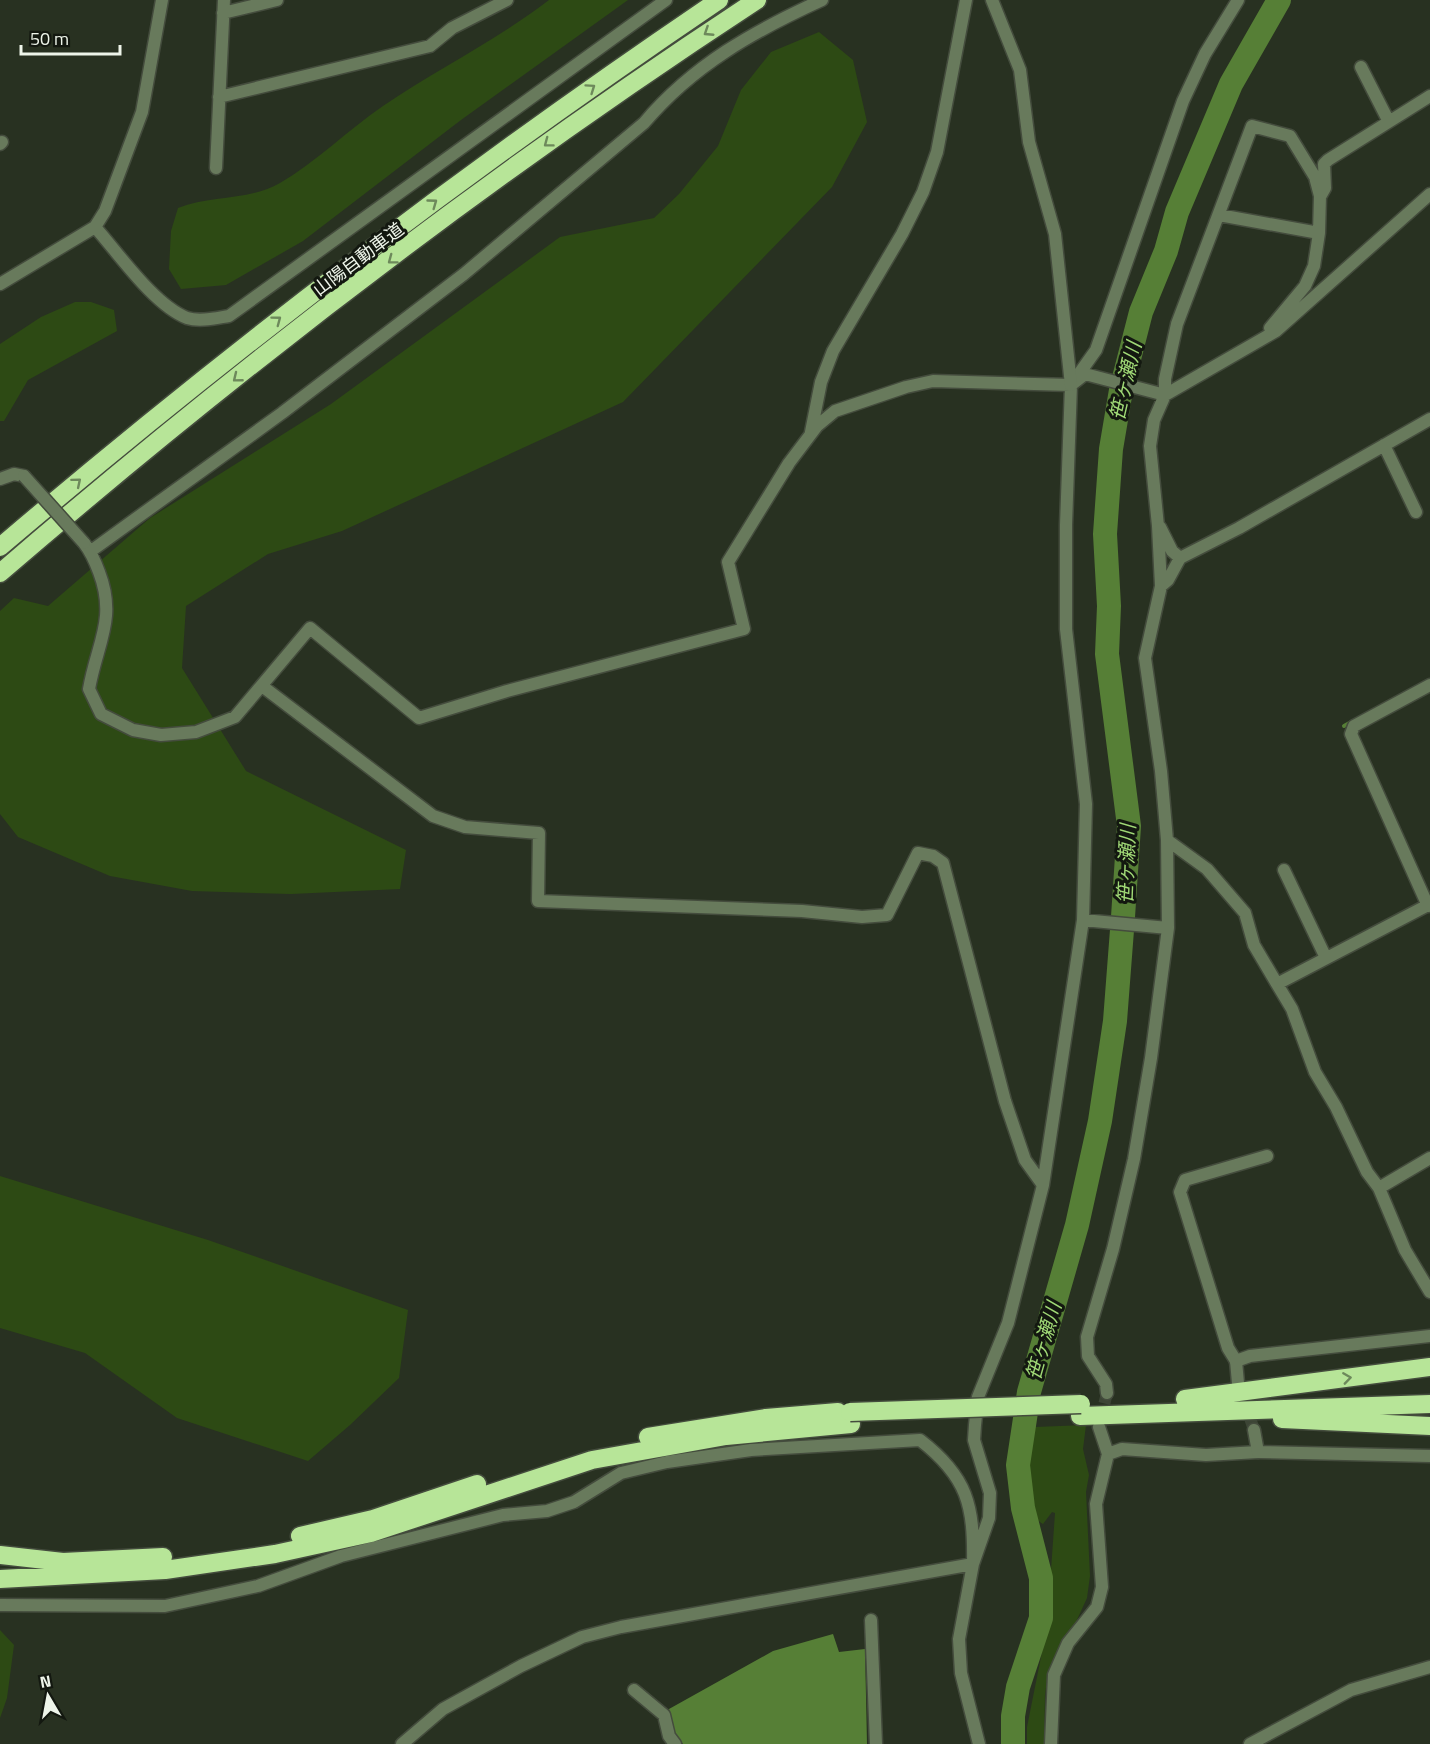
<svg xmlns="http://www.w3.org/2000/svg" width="1430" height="1744" font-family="'Titillium Web','Noto Sans JP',sans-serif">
<rect width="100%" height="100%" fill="#283121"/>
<path fill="#2d4a14" d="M549,0H628L461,120L303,241L226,285L181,289L169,269L171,231L178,208C211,195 249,201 280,183C316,162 348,130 383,106C437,69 497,40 549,0Z
M819,32L853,60L867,122L832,187L623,402L342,531L268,554L186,606L182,668L246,771L406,850L400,889L291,894L192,891L110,876L18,837L0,814V611L14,598L48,606L150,518L331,404L560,237L654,218L679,194L718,146L741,90L771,52Z
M75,302H91L114,310L117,331L28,380L4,421H0V344L41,317Z
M0,1176L208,1240L408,1310L399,1378L350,1425L308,1461L177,1418L85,1353L0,1328Z
M1086,1425L1083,1449L1089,1475L1086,1492L1090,1576L1087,1598L1076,1622L1057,1651L1048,1673L1045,1695L1044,1744H1027V1727L1047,1627L1055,1513L1052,1512L1043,1524C1020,1511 1030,1449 1035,1427Z
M0,1630L14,1645L7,1698L0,1718Z"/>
<path fill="#567f36" d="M833,1634L839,1652L865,1649L867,1744H683L672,1732L669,1709L773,1651Z"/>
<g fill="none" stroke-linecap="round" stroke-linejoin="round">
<path stroke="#567f36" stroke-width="4" d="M1344,726L1353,721"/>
<path stroke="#567f36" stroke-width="24" d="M1013,1744V1716L1018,1687L1041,1618V1578L1023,1508L1018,1465L1029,1392L1077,1225L1100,1121L1115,1021L1123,917L1129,826L1107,654L1109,606L1105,534L1111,449L1121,390L1141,312L1166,251L1177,212L1231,84L1279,0"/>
<path stroke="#3c4535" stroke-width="12" stroke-dasharray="12 6" stroke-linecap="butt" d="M1100,1421L1107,1393"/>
<path stroke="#3c4535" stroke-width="12" stroke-dasharray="12 6" stroke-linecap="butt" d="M1239,1385L1254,1430"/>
<g stroke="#444c3d" stroke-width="15">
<path id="minor" d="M223,13L277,0
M1361,67L1388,120
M219,97L430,46L452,28L507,0
M0,144L2,142
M216,168L224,0
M1321,195L1325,188L1324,164L1328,160L1430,96
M1219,215L1319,233
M95,227C119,254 154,305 187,318C200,322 216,318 229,316L666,0
M0,284L95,227L105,211L142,112L162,0
M811,432L821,382L833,351L902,234L923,192L937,152L966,0
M1384,445L1416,512
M0,479L14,474L24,476
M1160,527L1172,551L1180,558
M84,543C91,552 95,561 99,572C117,619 97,643 89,689L101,714L133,730L161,735L196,732L235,717L310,628L419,718L507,691L744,629L728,562L789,463L817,426L835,411L906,387L933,381L1071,385L1085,374L1165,395L1276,331L1430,194
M91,551L282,413L464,274L644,123C693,65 754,31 822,0
M1161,586L1168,580L1180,558L1239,528L1430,419
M262,686L433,816L465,827L539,833L538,901L802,911L862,917L887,915L918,853L933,856L943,863L1005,1101L1025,1160L1043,1185
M1167,840L1207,869L1245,913L1254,945L1277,984L1430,904
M1284,870L1326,958
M1428,906L1351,734L1354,726L1430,685
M1083,920L1168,928
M1277,984L1292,1009L1315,1072L1336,1107L1367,1172L1379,1188L1405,1250L1430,1292
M1379,1188L1430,1158
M1236,1361L1228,1348L1180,1192L1185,1180L1267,1156
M1107,1393L1106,1384L1088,1356L1087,1337L1113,1249L1134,1159L1151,1058L1168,928L1167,840L1161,771L1145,658L1161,586L1158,526L1150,446L1154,420L1165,395V379L1177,324L1252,126L1290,136L1315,177L1320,196L1319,233L1314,266L1305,286L1270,328
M1099,1427L1108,1454
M0,1605L165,1606L258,1586L341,1556L503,1515L547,1511L574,1502L621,1473L667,1462L751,1450L920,1440C968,1477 974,1506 973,1564L621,1627L582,1637L521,1666L443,1709L402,1744
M871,1620L876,1744
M634,1690L664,1715L669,1736L675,1744
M979,1744L961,1673L959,1639L973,1564L989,1518L990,1493L974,1440L975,1425L978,1397L1008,1323L1043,1185L1083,920L1086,804L1066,629V525L1071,385L1096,350L1183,101L1205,54L1238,0
M1051,1744L1054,1675L1068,1643L1097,1607L1102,1587L1096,1504L1108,1454L1122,1449L1206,1455L1258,1452
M1250,1744L1351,1690L1430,1667"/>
</g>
<g stroke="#444c3d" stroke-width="15">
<path id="tertiary" d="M992,0L1020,70L1029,142L1055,234L1071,385
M1238,1383L1236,1361L1250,1356L1430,1336
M1254,1430L1258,1452L1430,1456"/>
</g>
<g stroke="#444c3d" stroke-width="21">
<path id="motorway" d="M0,547C229,352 469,169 719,0
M0,573C238,368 494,172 757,0
M1185,1399L1430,1367
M1080,1416L1430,1404
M1282,1419L1430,1426
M648,1437L766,1418L838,1412
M300,1536L373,1519L477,1484
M0,1555L63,1562L163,1557
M0,1579L165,1570L275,1554L371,1533L592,1460L726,1436L851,1424"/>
</g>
<use href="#minor" stroke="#687a5c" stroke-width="12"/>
<use href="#tertiary" stroke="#687a5c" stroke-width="12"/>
<use href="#motorway" stroke="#b7e598" stroke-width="18"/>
<g stroke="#444c3d" stroke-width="15" stroke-linecap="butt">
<path id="minor-bridge" d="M24,476L84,543"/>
</g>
<g stroke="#444c3d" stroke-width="21" stroke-linecap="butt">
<path id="motorway-bridge" d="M850,1412L1081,1404"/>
</g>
<use href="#minor-bridge" stroke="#687a5c" stroke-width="12"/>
<use href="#motorway-bridge" stroke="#b7e598" stroke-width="18"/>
</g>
<defs><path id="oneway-chevron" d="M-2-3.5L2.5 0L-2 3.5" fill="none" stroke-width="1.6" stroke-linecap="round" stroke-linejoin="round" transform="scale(1.5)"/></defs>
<g stroke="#6d895b">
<use href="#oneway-chevron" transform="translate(708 32) rotate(147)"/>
<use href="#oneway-chevron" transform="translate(591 88) rotate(-35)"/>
<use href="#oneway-chevron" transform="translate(548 143) rotate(143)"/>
<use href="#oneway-chevron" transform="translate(433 203) rotate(-36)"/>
<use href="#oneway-chevron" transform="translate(392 260) rotate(143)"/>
<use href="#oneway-chevron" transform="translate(277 320) rotate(-37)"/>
<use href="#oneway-chevron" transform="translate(237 378) rotate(141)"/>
<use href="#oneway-chevron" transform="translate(77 482) rotate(-40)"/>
<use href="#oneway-chevron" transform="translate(1347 1378) rotate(-8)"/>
</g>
<g text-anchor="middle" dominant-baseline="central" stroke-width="6" stroke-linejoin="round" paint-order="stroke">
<g font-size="18" fill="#eef5ea" stroke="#131810">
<text transform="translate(358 259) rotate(-37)">山陽自動車道</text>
</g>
<g font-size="20" font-style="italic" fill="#a0d976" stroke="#131810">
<text transform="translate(1125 381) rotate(-77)">笹ヶ瀬川</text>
<text transform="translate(1126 864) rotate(-88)">笹ヶ瀬川</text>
<text transform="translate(1043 1341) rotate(-74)">笹ヶ瀬川</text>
</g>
</g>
<g transform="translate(48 1696) rotate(350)" stroke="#131810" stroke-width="4.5" paint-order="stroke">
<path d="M0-4.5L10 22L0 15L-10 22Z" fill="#eef5ea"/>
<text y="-9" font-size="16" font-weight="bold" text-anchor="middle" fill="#eef5ea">N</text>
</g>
<path d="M21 45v9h99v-9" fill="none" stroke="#eef5ea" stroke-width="3"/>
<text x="30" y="45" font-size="18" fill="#eef5ea" stroke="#131810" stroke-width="4.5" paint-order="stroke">50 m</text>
</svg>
